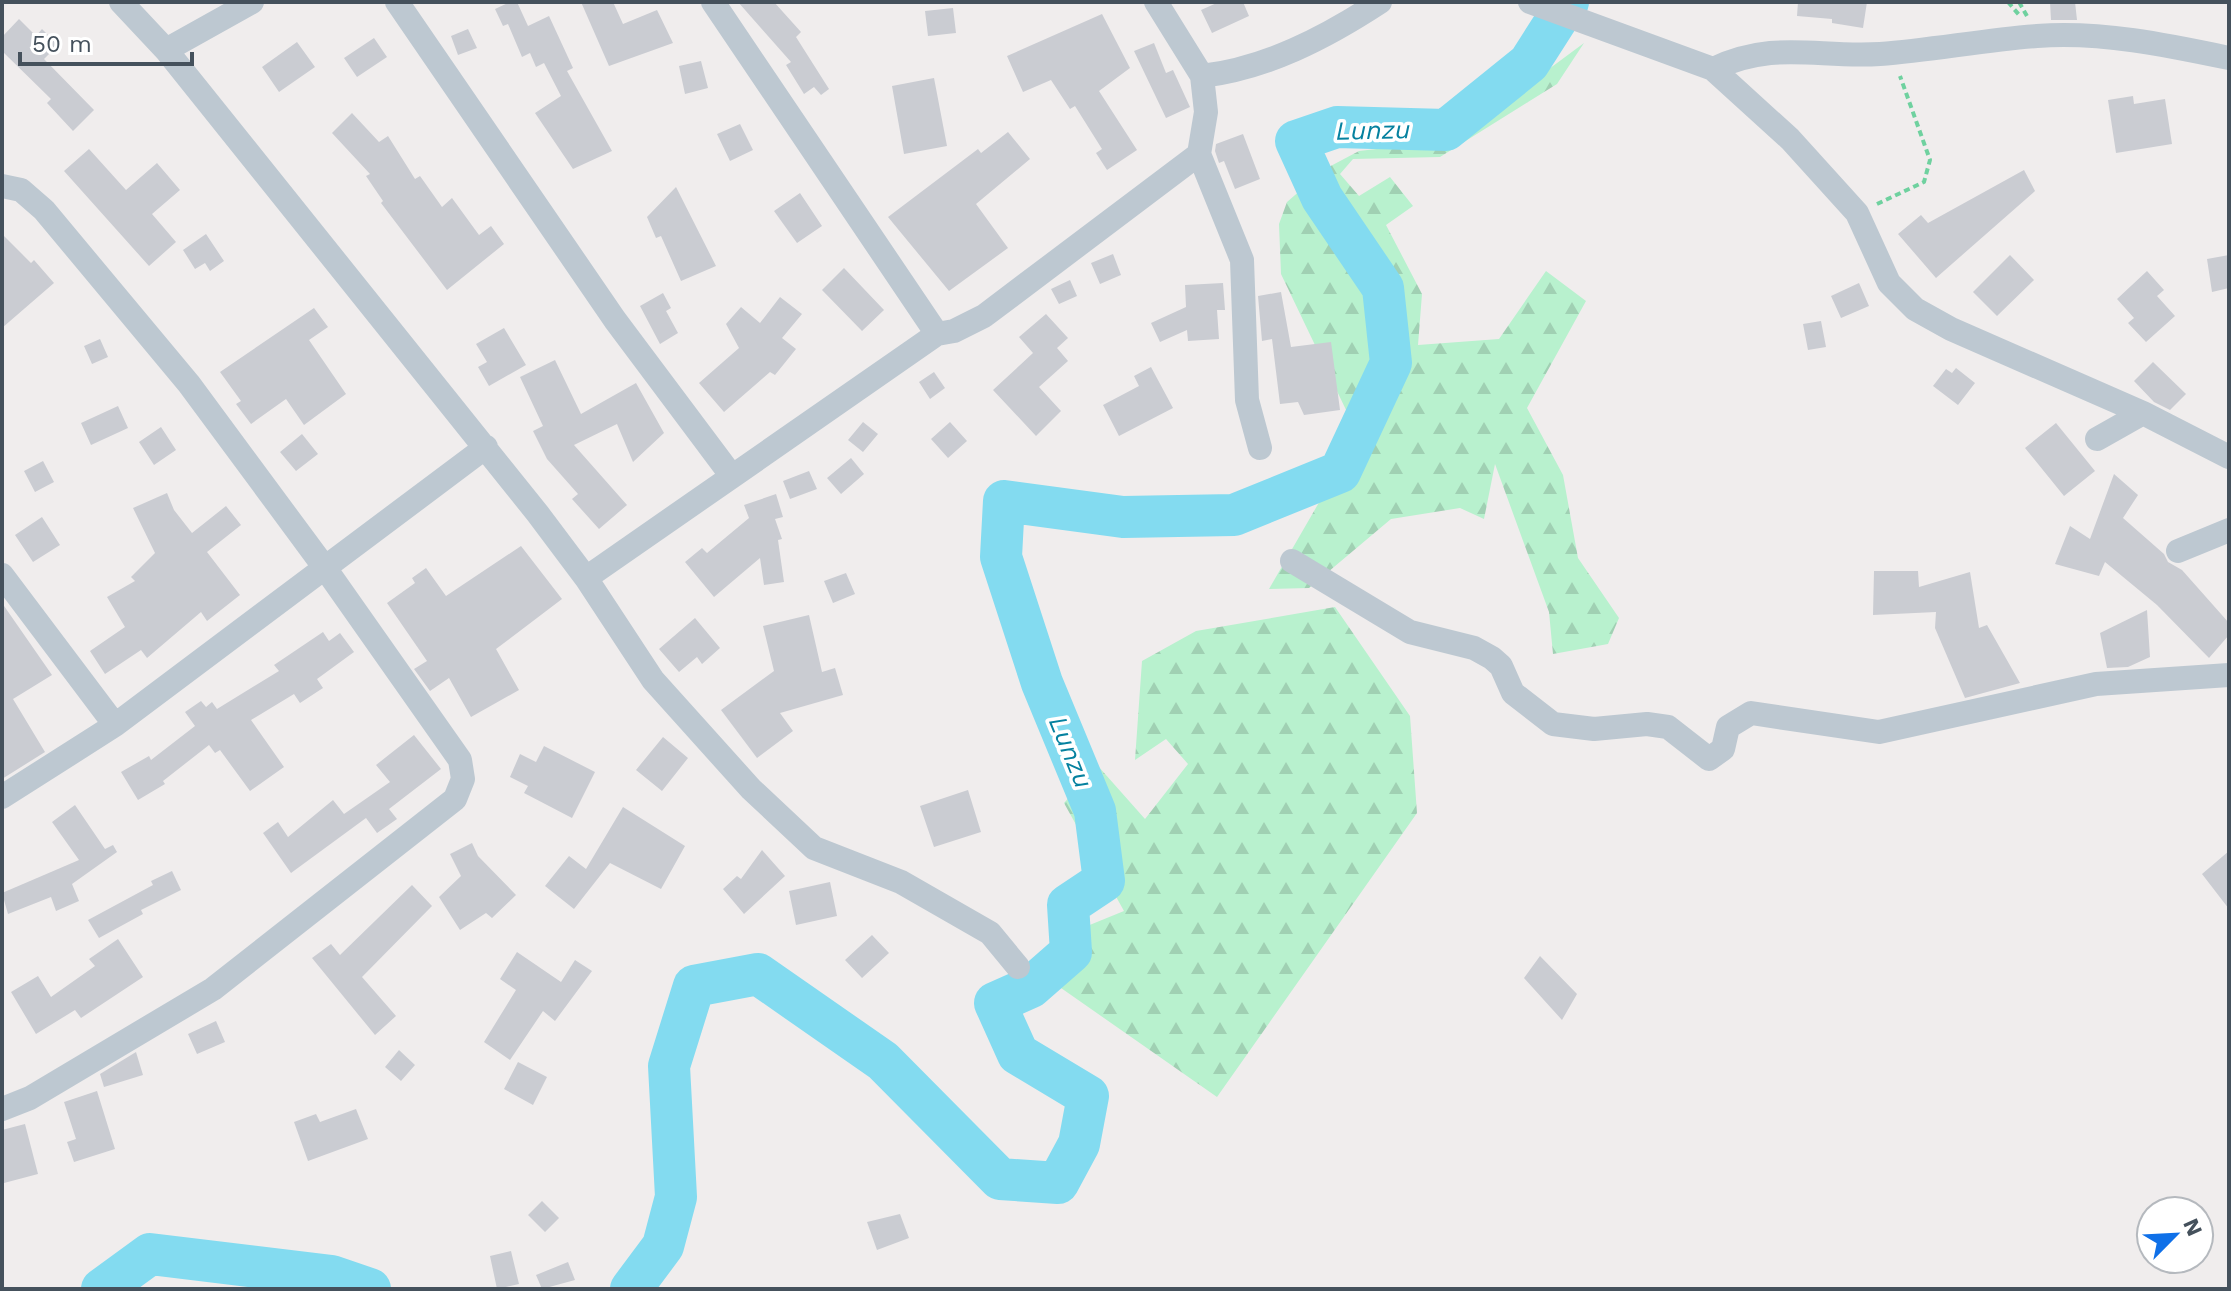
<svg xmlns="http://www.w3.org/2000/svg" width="2231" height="1291" font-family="'Work Sans',sans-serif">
<defs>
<pattern id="forest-firs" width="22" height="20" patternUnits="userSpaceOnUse" patternTransform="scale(2)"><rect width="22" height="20" fill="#b8f1ce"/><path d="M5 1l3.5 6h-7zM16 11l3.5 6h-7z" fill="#a0d0b3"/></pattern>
</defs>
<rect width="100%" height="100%" fill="#f0eded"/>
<path fill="url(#forest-firs)" d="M1584,43L1557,84L1440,157L1353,159L1340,174L1359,196L1390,177L1413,206L1386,225L1422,294L1418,345L1499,339L1546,271L1586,301L1527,408L1563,475L1578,558L1619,618L1608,644L1553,654L1549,612L1495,464L1484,519L1460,508L1391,519L1309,588L1269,589L1358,435L1281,274L1279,224L1287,202L1325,169L1359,151L1437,142L1514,95Z
M1335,607L1410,716L1417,813L1217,1097L1061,988L1070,933L1124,911L1064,803L1098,766L1145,819L1188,764L1166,739L1135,760L1142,661L1196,631Z"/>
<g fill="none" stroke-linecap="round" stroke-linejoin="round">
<path stroke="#83dbf0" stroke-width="42" d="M102,1289L150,1254L332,1276L370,1289
M631,1289L663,1246L676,1197L669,1066L694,986L758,974L883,1061L1000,1179L1058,1183L1079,1144L1088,1096L1018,1054L995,1003L1031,987L1071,952L1068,905L1104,881L1095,811L1042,683L1001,557L1004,501L1123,517L1234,515L1340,472L1391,363L1383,288L1322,198L1296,141L1337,127L1446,130L1529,63L1568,2"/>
</g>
<path fill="#caccd2" d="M510,2H517L528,26L549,16L573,68L567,71L612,151L573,169L535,113L561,96L544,63L536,67L530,53L522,57L508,24L503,26L495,9Z
M581,2H613L623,24L657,10L673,43L609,66Z
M738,2H774L801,32L796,37L829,89L821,95L814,87L804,94L786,65L791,62Z
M1219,2H1243L1249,16L1212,33L1201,10Z
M1798,2H1867L1863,28L1832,23V19L1797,16Z
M2050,2H2075L2077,20H2051Z
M953,8L956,33L928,36L925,11Z
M1102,14L1130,68L1099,91L1137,150L1107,170L1096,153L1102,149L1075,106L1070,109L1051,80L1023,92L1007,56Z
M19,19L36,36L42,29L58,45L44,59L94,110L73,131L47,103L51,99L2,51V37Z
M468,29L477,48L458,55L451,36Z
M374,38L387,57L357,77L344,58Z
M297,42L315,67L279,92L262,67Z
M1154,43L1166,73L1173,70L1190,107L1166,118L1134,51Z
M701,61L708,88L685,94L679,66Z
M934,78L947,146L904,154L892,86Z
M2133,96L2134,104L2165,99L2172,144L2116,153L2108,100Z
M352,113L379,142L388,136L415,179L420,176L442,207L452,198L479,235L491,226L504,244L447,290L381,203L383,201L366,176L370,174L332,133Z
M740,124L753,150L730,161L717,134Z
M1008,132L1030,159L976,204L1008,248L949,291L888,217L978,149L981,153Z
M1243,134L1260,179L1235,189L1224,161L1219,163L1215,151L1216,144Z
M89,149L126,190L157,163L180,190L152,214L176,242L149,266L64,171Z
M2024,170L2035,191L1936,278L1898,234L1921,215L1928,223Z
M676,187L716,266L681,281L661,236L656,238L647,217Z
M800,193L822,226L797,243L774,211Z
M2,234L31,263L34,260L54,283L2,328Z
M206,234L224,261L210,271L205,263L195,269L183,250Z
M1113,254L1121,275L1100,284L1091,263Z
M2010,255L2034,280L1997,316L1973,292Z
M2229,255V288L2212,292L2207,259Z
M844,268L884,310L862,331L822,290Z
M2147,271L2164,290L2157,296L2175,316L2146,342L2128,323L2134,318L2117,299Z
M1070,280L1077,296L1059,304L1051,289Z
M1223,283L1225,310H1217L1219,339L1188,341L1187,330L1160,342L1151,323L1186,307L1185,285Z
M1859,283L1869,306L1841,318L1831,296Z
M1281,292L1291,347L1331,342L1340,410L1304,415L1298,402L1280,404L1272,339L1262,341L1258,296Z
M663,293L671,308L666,311L678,333L660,344L640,306Z
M780,297L802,314L782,338L796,349L775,375L770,372L724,412L699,383L739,348L726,324L741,307L760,323Z
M314,308L328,327L309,340L346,394L304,425L286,399L251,424L236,404L241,401L220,372Z
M1046,314L1068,338L1057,348L1068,361L1039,387L1061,411L1036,436L993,390L1033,353L1019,337Z
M1821,321L1826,347L1808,350L1803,324Z
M504,328L526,365L489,386L478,367L487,362L476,344Z
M100,339L108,357L92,364L84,346Z
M555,360L581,414L636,383L664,433L633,462L617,424L574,445L627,505L599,529L572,499L578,494L547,459L533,431L543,426L520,377Z
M2153,362L2186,394L2170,410L2154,402L2134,381Z
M1151,367L1173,408L1119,436L1103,405L1139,386L1134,376Z
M1956,368L1975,383L1958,405L1933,386L1946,369L1952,373Z
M934,372L945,388L930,399L919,382Z
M118,406L128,428L91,445L81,423Z
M863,422L878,434L863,452L848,440Z
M950,422L967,441L948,458L931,439Z
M2056,423L2095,471L2064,496L2025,448Z
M161,427L176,450L154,465L139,442Z
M302,434L318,454L296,471L280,452Z
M851,458L864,474L841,494L827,478Z
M43,461L54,482L35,492L24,471Z
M809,471L817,489L790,499L783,481Z
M2114,474L2138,495L2123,518L2164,554L2168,562L2182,570L2229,623V635L2209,658L2157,605L2105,562L2099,576L2055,564L2070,526L2090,539Z
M167,493L174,510L192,533L226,506L241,525L207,552L240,595L207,621L201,612L147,658L141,650L105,674L90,651L125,627L107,597L135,581L131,577L155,553L133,508Z
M776,494L783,517L775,519L782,539L778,540L784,582L764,585L760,558L714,597L685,562L702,548L707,553L749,518L744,505Z
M42,517L60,545L33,562L15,535Z
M521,546L562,599L496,649L519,690L471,717L449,678L430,691L414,669L427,661L387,603L415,583L412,578L426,568L446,596Z
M1874,571H1918L1919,587L1970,572L1979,628L1987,625L2020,683L1965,698L1935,628L1936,612L1873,615Z
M846,573L855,594L833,603L824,581Z
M2,603L52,675L13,699L45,752L2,779Z
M2147,610L2150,657L2128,667L2107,668L2100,633Z
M809,615L822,672L835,668L843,695L780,713L793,731L757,758L721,710L774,671L763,626Z
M695,618L720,648L702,664L697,657L679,672L659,649Z
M323,632L329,641L340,633L354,652L317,679L323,688L300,703L294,694L251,720L284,767L250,791L220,750L215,753L209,745L163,781L165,784L138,800L121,772L149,756L151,760L195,726L185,712L201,701L206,707L212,702L217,709L279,671L274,665Z
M414,735L441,769L389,809L397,819L377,833L366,818L291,873L263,833L278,822L288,837L333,800L344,814L390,782L376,765Z
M663,737L688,758L662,791L636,770Z
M544,746L595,772L572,818L524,793L528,786L510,777L520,754L536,762Z
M968,790L981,832L934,847L920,806Z
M75,805L105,849L113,845L117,852L72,884L79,901L56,911L51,897L8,914L2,893L79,860L52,822Z
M623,807L685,846L661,889L610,863L574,909L545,886L569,856L586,869Z
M472,843L478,856L516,895L492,918L486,913L460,930L439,897L461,876L450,854Z
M762,850L785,876L744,914L723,889L737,876L741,879Z
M2229,851V909L2202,874Z
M172,871L181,890L141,910L143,914L99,938L88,920L153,885L151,881Z
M830,882L837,916L796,925L789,891Z
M412,885L432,906L362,977L396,1016L375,1035L312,958L331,944L340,955Z
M872,935L889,953L862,978L845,960Z
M118,939L143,977L81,1018L75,1010L36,1034L11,992L38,976L51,997L95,966L89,959Z
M517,952L561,982L575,960L592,971L555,1021L543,1011L510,1060L484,1042L516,990L500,979Z
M1540,956L1577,994L1562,1020L1524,978Z
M216,1021L225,1042L197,1054L188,1034Z
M399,1050L415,1065L401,1081L385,1067Z
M136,1052L143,1075L104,1087L100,1074Z
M518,1062L547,1077L533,1105L504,1089Z
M97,1091L115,1149L74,1162L67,1142L76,1139L64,1102Z
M356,1109L368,1139L308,1161L294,1122L316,1114L320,1122Z
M25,1124L38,1174L4,1183L2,1130Z
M542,1201L559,1218L545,1232L528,1215Z
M900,1214L909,1238L877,1250L867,1222Z
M511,1251L519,1284L497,1289L490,1256Z
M568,1262L575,1280L542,1289L536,1275Z"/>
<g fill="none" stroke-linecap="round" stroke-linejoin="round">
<path stroke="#6fd19f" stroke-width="4" stroke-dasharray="6 4" stroke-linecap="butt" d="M2008,2L2020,16
M2019,2L2027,16
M1877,204L1924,182L1930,160L1900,76"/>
<path stroke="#bdc8d1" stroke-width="24" d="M121,2L166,50L538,514L586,578L653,680L751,789L814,848L901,882L990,933L1018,967
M397,2L615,320L731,475
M713,2L937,334
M1156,2L1202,76L1206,112L1199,154L1242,260L1247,400L1260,448
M1530,2L1713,69L1790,139L1857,213L1889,283L1915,309L1951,329L2143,413L2229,457
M166,50L252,2
M1713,69C1775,40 1816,58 1880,54C1932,50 1984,40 2037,36C2100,31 2167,45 2229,58
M1202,76C1267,68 1325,38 1380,2
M2,186L21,190L44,210L189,384L325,568L460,760L463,779L455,799L213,989L30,1098L2,1109
M2097,439L2143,413
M2178,551L2229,530
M1292,561L1410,632L1474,648L1492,658L1501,666L1513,693L1553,724L1594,729L1647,724L1668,727L1709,759L1723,749L1728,727L1751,713L1879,732L2096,684L2229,675
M2,575L115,725
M586,578L937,334L954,331L984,316L1199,154
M2,797L115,725L486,447"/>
</g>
<g text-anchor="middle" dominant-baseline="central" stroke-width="7" stroke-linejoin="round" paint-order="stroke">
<g font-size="26" font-style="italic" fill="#05819f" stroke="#fff">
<text transform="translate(1373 130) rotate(-1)">Lunzu</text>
<text transform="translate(1071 752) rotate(68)">Lunzu</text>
</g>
</g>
<rect width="2231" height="1291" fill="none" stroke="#45515c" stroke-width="8"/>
<g transform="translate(2175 1235) rotate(66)"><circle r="38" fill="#ffffff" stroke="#b5b9be" stroke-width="2"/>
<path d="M0-6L14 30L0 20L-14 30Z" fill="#0f70e8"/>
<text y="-12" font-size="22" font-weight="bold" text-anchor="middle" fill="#45515c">N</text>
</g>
<path d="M20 52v12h172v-12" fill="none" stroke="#45515c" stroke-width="4"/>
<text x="32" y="52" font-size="24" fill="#45515c" stroke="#ffffff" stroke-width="6" paint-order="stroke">50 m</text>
</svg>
